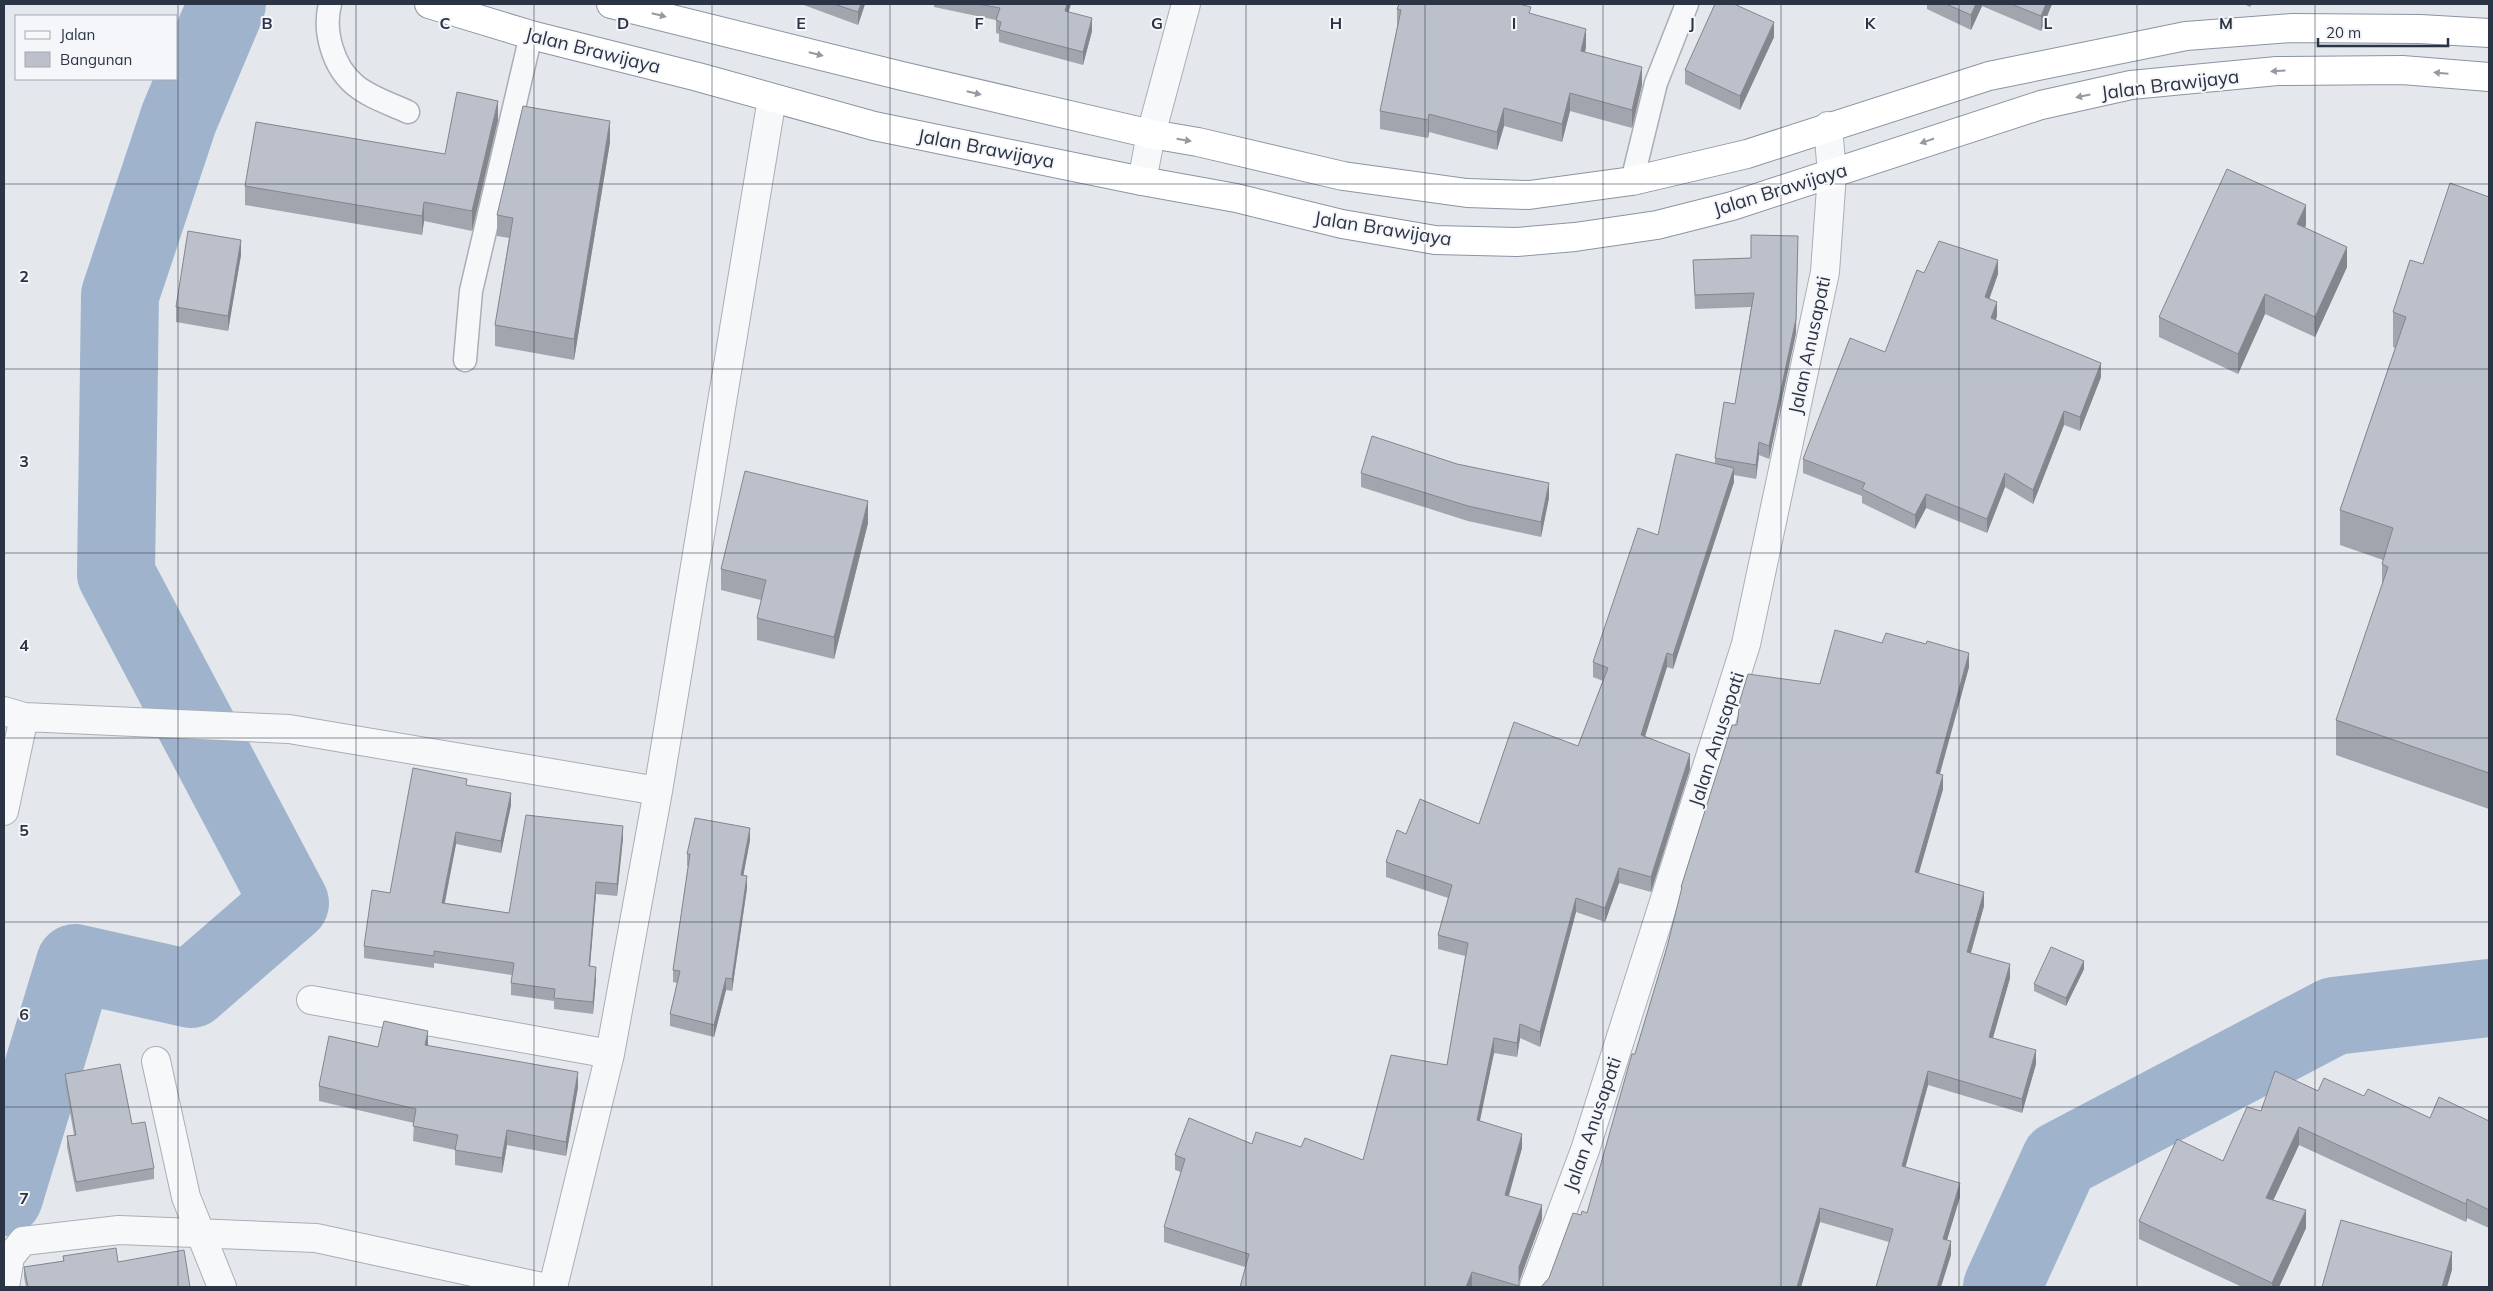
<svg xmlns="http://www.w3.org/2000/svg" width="2493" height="1291" font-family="Mulish,sans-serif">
<rect width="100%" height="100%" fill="#e4e7ec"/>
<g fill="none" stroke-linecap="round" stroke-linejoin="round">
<path stroke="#9fb4cc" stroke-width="78" d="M4,1197L75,963L191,989L290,903L116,574L120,295L179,118L227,4
M2002,1287L2060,1160L2334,1016L2489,998"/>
<g stroke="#a9aeb7" stroke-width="25">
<path id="service" d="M330,4C323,31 333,67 355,85C369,97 391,104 408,112
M1632,181L1656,83L1687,4
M465,360L471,291L531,35"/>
</g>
<g stroke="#a9aeb7" stroke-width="30">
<path id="minor" d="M1142,181L1151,134L1186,4
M4,711L24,717L289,729L658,791
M4,811L24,717
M311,1000L610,1054
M156,1061L186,1197L222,1287
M5,1287L10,1257L23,1241L119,1230L316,1238L542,1287
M553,1287L610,1054L658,791L772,98
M1534,1287L1585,1150L1746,644L1825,272L1832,174L1828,126"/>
</g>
<g stroke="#8b94a3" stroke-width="30">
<path id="trunk" d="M429,4L531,35L698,77L874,126L1142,181L1236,198L1342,224L1435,240L1517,242L1575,237L1657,225L1732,206L2041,105L2131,85L2277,71L2402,70L2489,77
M611,4L902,76L1151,134L1198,142L1343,176L1467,193L1529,195L1632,181L1747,154L1989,76L2186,36L2292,28L2420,29L2489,33"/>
</g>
<use href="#service" stroke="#f7f8fa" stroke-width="22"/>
<use href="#minor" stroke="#f7f8fa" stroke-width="28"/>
<use href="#trunk" stroke="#fff" stroke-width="28"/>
</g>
<path fill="#a1a5ae" d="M801,4H865L858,25Z
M932,4H1071L1068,12L1092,31L1083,65L999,42V34L996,33V20L934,7V4Z
M1927,4H2052L2041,31L1982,6L1971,30L1927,9Z
M2244,4H2252L2250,7Z
M1397,9L1531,14L1586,47L1585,52L1642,85L1632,128L1570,111L1562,142L1504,126L1497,150L1429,132L1428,138L1380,129V111L1397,27Z
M1774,37L1740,110L1685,84V70Z
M498,120L472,231L424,221L422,235L245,205V186L445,154Z
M610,142L574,360L495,346V325L509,238L497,236V215Z
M2489,197V809L2336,755V720L2382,586V564L2383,560L2340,545V510L2395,348L2393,347V312L2423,264Z
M2306,225L2305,228L2347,267L2315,337L2265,314L2238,374L2159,337V317Z
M241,255L228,331L176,322V307Z
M1751,258L1796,333L1769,459L1759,455L1756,479L1734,475V482L1673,669L1667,667L1645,736L1690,769L1651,892L1619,883L1605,922L1576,912L1540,1047L1520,1038L1517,1057L1494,1053L1479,1121L1522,1148L1508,1196L1542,1219L1519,1282V1287H1475L1472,1286L1245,1267L1164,1242V1227L1181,1172L1175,1170V1155L1252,1144L1301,1147L1363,1160L1447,1065L1465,956L1438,949V935L1448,898L1386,877V862L1406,834L1479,824L1578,746L1603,681L1593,677V662L1658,535L1715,463V458L1735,404L1751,307L1695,309L1693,260Z
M1924,273L1998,274L1989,299L1997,316L1996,320L2101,377L2080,431L2064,425L2033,504L2005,487L1987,533L1926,508L1915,529L1862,503V496L1803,473V459L1885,352Z
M1361,473L1549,498L1541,537L1468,521L1361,487Z
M868,523L834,659L757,640V618L761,600L721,590V569Z
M1969,667L1940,774L1943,789L1919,873L1984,906L1971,953L2010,978L1993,1038L2036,1064L2022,1113L1928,1085L1905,1167L1960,1197L1947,1240L1951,1255L1889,1242L1820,1222L1801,1287H1541L1549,1278L1587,1213L1667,947L1681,894V887L1737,725L1820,684Z
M467,785L511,805L501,853L456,844L445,903L509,913L623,838L617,896L596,894L590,966L596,979L593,1014L554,1009V1001L511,995V983L512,975L434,963V968L364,958V946L390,893Z
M750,840L743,876L747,888L732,991L726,990L714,1037L670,1026V1014L677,983L673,982V970L688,866H687V854Z
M2084,969L2066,1006L2034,991V984Z
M428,1046L578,1087L566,1156L507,1145L502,1173L455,1165V1150L413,1141L414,1123L319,1101V1086Z
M65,1074L132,1124L154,1168V1179L76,1192L67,1147V1136L74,1135L65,1084Z
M2318,1091L2364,1096L2430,1118L2489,1121V1228L2467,1218L2466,1222L2299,1145L2273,1200L2306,1228L2279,1287H2242L2139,1239V1221L2223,1161L2261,1111Z
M63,1256L118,1262L190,1287H26L24,1277V1267L63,1261Z"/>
<path fill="#83868d" d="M861,4H865L858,25V12Z
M1067,4H1071L1065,23V11Z
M1976,4H1982V6L1971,30V15Z
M2046,4H2052L2041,31V16Z
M1092,18V31L1083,65V52Z
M1774,22V37L1740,110V96Z
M1586,29V47L1581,68V51Z
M1642,67V85L1632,128V110Z
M1570,93V111L1562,142V124Z
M498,101V120L472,231V211Z
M1504,108V126L1497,150V132Z
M1429,114V132L1428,138V120Z
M610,121V142L574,360V339Z
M424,202V221L422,235V216Z
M2306,205V225L2297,244V224Z
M1798,236L1796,333L1769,459V446Z
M241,240V255L228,331V316Z
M2347,247V267L2315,337V317Z
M1998,260V274L1985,311V297Z
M2265,294V314L2238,374V354Z
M1997,302V316L1991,332V318Z
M2101,363V377L2080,431V417Z
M2064,411V425L2033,504V490Z
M1759,442V455L1756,479V465Z
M1734,468V482L1673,669V655Z
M2005,473V487L1987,533V519Z
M1549,483V498L1541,537V522Z
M1926,494V508L1915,529V515Z
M868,501V523L834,659V637Z
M1667,653V667L1641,749V735Z
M1969,653V667L1936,787V773Z
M1690,754V769L1651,892V877Z
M1943,775V789L1915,886V872Z
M511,793V805L501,853V841Z
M623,826V838L617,896V884Z
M750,828V840L741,888V875Z
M456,832V844L442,915V903Z
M1619,868V883L1605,922V908Z
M747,876V888L732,991V979Z
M596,882V894L589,978V966Z
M1984,892V906L1967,966V952Z
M1576,898V912L1540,1047V1032Z
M2084,961V969L2066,1006V998Z
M2010,964V978L1989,1051V1037Z
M596,967V979L593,1014V1002Z
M726,978V990L714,1037V1025Z
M1520,1024V1038L1517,1057V1043Z
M428,1031V1045L425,1060V1045Z
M1494,1038V1053L1477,1135V1120Z
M2036,1050V1064L2022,1113V1099Z
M1928,1071V1085L1902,1180V1166Z
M578,1072V1087L566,1156V1142Z
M2299,1127V1145L2266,1216V1198Z
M507,1130V1145L502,1173V1158Z
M1522,1134V1148L1505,1210V1195Z
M1960,1183V1197L1943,1253V1239Z
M2467,1199V1218L2466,1222V1204Z
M1542,1205V1219L1519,1282V1287V1267Z
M1820,1208V1222L1801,1287H1797Z
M2306,1210V1228L2279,1287H2272V1283Z
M1951,1241V1255L1941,1287H1937Z
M2452,1252V1270L2447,1287H2442Z
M1472,1272V1286L1471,1287H1466Z"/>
<path fill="#bbc0ca" stroke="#83868d" d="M834,4H861L858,12Z
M978,4H1067L1065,11L1092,18L1083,52L999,30L1001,22L996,20L1000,8Z
M1399,4H1519L1531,7L1529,13L1586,29L1581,51L1642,67L1632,110L1570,93L1562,124L1504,108L1497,132L1429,114L1428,120L1380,111L1401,10L1397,9Z
M1715,4H1734L1774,22L1740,96L1685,70Z
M1946,4H1976L1971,15Z
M2011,4H2046L2041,16Z
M457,92L498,101L472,211L424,202L422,216L245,186L256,122L445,154Z
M523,106L610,121L574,339L495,325L513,218L497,215Z
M2227,169L2306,205L2297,224L2347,247L2315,317L2265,294L2238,354L2159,317Z
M2450,183L2489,197V773L2336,720L2388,567L2382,564L2393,528L2340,510L2406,317L2393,312L2410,260L2423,264Z
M188,231L241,240L228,316L176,307Z
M1751,235L1798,236L1796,319L1769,446L1759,442L1756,465L1715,458L1724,402L1735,404L1754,293L1695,295L1693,260L1751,258Z
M1939,241L1998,260L1985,297L1997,302L1991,318L2101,363L2080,417L2064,411L2033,490L2005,473L1987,519L1926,494L1915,515L1862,489L1865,483L1803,459L1850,338L1885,352L1917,270L1924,273Z
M1372,436L1457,464L1549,483L1541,522L1468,506L1361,473Z
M1676,454L1734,468L1673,655L1667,653L1641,735L1690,754L1651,877L1619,868L1605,908L1576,898L1540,1032L1520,1024L1517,1043L1494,1038L1477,1120L1522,1134L1505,1195L1542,1205L1519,1267V1286L1472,1272L1466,1287H1240L1249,1254L1164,1227L1185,1159L1175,1155L1189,1118L1252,1144L1256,1132L1301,1147L1305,1138L1363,1160L1391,1055L1447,1065L1468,943L1438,935L1452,885L1386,862L1397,830L1406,834L1420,799L1479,824L1514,722L1578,746L1608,668L1593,662L1638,528L1658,535Z
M745,471L868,501L834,637L757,618L766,580L721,569Z
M1835,630L1882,643L1886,633L1926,644L1927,641L1969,653L1936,773L1943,775L1915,872L1984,892L1967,952L2010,964L1989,1037L2036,1050L2022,1099L1928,1071L1902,1166L1960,1183L1943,1239L1951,1241L1937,1287H1876L1893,1229L1820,1208L1797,1287H1541L1549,1278L1573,1213L1581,1215L1582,1211L1587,1213L1632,1054H1635L1667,947L1682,887H1681L1732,725H1737L1740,700L1748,674L1820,684Z
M413,768L467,779L466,785L511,793L501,841L456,832L442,903L509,913L526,815L623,826L617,884L596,882L589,966L596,967L593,1002L554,998L555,989L511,983L514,963L434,951V956L364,946L372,890L390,893Z
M695,818L750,828L741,875L747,876L732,979L726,978L714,1025L670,1014L680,971L673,970L690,854H687Z
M2051,947L2084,961L2066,998L2034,984Z
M384,1021L428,1031L425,1045L578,1072L566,1142L507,1130L502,1158L455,1150L458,1135L413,1126L416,1109L319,1086L329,1036L378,1047Z
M120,1064L132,1124L145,1122L154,1168L76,1182L67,1136L76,1135L65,1074Z
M2275,1071L2318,1091L2324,1078L2364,1096L2368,1089L2430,1118L2439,1097L2489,1121V1210L2467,1199L2466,1204L2299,1127L2266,1198L2306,1210L2272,1283L2139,1221L2177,1139L2223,1161L2247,1107L2261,1111Z
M2341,1220L2452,1252L2442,1287H2322Z
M116,1248L118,1262L184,1250L190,1287H28L24,1267L64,1261L63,1256Z"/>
<defs><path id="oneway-solid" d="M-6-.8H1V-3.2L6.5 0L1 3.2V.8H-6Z" transform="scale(1.25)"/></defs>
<g fill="#959aa2">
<use href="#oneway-solid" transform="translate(659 15) rotate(14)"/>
<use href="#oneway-solid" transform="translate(816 54) rotate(14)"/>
<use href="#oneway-solid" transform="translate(2278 71) rotate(177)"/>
<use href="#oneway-solid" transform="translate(2441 73) rotate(-175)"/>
<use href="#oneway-solid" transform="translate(974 93) rotate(13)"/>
<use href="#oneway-solid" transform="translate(2083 96) rotate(168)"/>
<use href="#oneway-solid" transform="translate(1184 140) rotate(9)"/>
<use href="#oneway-solid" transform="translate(1927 141) rotate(161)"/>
</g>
<path fill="none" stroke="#2b3445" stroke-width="1" stroke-opacity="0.55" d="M178,4V1287M356,4V1287M534,4V1287M712,4V1287M890,4V1287M1068,4V1287M1246,4V1287M1425,4V1287M1603,4V1287M1781,4V1287M1959,4V1287M2137,4V1287M2315,4V1287M4,184H2489M4,369H2489M4,553H2489M4,738H2489M4,922H2489M4,1107H2489"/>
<g text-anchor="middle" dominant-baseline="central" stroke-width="4" stroke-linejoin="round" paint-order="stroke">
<g font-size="19" fill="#2b3445" stroke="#f4f6f9">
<text transform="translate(593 50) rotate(14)">Jalan Brawijaya</text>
<text transform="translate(2170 84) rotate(-7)">Jalan Brawijaya</text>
<text transform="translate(986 148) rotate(11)">Jalan Brawijaya</text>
<text transform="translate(1780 189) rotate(-17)">Jalan Brawijaya</text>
<text transform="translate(1383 228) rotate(9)">Jalan Brawijaya</text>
<text transform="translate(1809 345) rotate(-78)">Jalan Anusapati</text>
<text transform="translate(1716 739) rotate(-72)">Jalan Anusapati</text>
<text transform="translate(1592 1124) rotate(-71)">Jalan Anusapati</text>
</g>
</g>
<g font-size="16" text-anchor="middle" font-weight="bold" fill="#2b3445" stroke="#f4f6f9" stroke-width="4" stroke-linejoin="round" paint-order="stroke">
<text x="267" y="29">B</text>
<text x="445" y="29">C</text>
<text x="623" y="29">D</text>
<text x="801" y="29">E</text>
<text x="979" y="29">F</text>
<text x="1157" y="29">G</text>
<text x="1336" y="29">H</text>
<text x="1514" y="29">I</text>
<text x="1692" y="29">J</text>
<text x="1870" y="29">K</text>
<text x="2048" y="29">L</text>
<text x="2226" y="29">M</text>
<text x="24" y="282">2</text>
<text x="24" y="467">3</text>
<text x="24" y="651">4</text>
<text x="24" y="836">5</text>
<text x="24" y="1020">6</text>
<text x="24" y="1204">7</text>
</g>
<rect width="2493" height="1291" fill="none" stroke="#2b3445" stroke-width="10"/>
<rect x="15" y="15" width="162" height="65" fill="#f4f6f9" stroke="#a4a8b1"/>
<rect x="25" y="31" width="25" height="8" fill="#f7f8fa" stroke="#a4a8b1"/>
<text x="60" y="40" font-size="15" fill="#2b3445">Jalan</text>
<rect x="25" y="52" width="25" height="15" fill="#bbc0ca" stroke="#a4a8b1"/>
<text x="60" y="65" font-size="15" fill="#2b3445">Bangunan</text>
<path d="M2318 38v8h130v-8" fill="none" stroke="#2b3445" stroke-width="2.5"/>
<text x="2326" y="38" font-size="15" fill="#2b3445" stroke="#f4f6f9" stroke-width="4" paint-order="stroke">20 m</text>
</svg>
